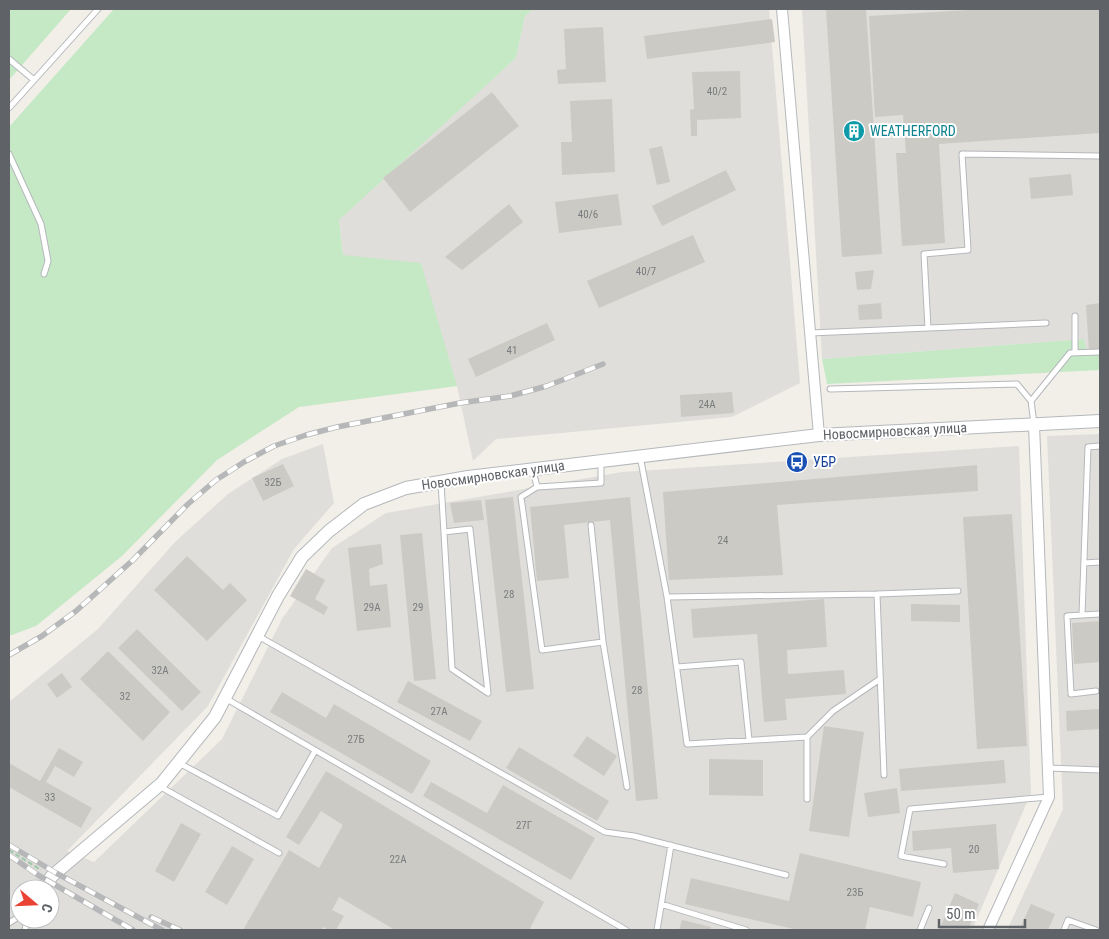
<svg xmlns="http://www.w3.org/2000/svg" width="1109" height="939" font-family="'Roboto Condensed',sans-serif">
<rect width="100%" height="100%" fill="#f1efe8"/>
<path fill="#e0deda" fill-rule="evenodd" d="M533,9H769L800,383L732,417L496,439L473,461L457,386L343,255L339,220L383,178L516,58L525,16Z
M802,9H1100V352L1087,353L1084,339L822,359Z
M1100,434V930H1007L1063,809L1047,436Z
M323,444L334,503L294,549L208,706L67,851L94,862L222,739L282,619L332,548L386,513L622,472L1019,446L1031,793L972,930H9V702L98,629L175,542L228,494L282,459ZM20,889H50V919H20Z"/>
<path fill="#c5e8c5" d="M9,9H71L9,80Z
M114,9H533L525,16L516,58L339,220L343,255L421,263L457,386L299,407L217,460L122,556L36,626L9,636V127Z
M1084,339L1087,353L1100,352V370L827,384L822,359Z"/>
<path fill="#cccac5" d="M826,9H866L882,254L842,257Z
M986,9H1100V133L939,144L945,243L902,246L896,153H906L903,115L875,117L869,16Z
M772,19L775,42L647,59L644,36Z
M603,27L606,82L558,84L557,70L566,69L564,29Z
M740,71L741,118L697,120V136H691L690,110L694,109L692,72Z
M492,92L519,126L410,212L383,178Z
M612,99L615,172L562,175L561,142H572L570,101Z
M662,146L670,182L657,185L649,149Z
M726,170L736,190L662,226L652,206Z
M1071,174L1073,195L1031,199L1029,178Z
M618,194L622,225L559,233L555,202Z
M509,204L523,222L462,270L445,257Z
M693,235L705,262L599,308L587,281Z
M874,270L871,289L857,290L855,272Z
M881,303L882,319L859,320L858,305Z
M1100,303V350L1089,351L1086,305Z
M547,323L555,340L476,377L468,359Z
M732,392L734,413L681,417L680,395Z
M283,464L294,486L263,501L252,478Z
M977,465L978,491L777,505L783,575L669,580L663,492Z
M513,497L534,689L506,692L485,500Z
M630,497L658,799L636,801L610,520L564,525L569,578L537,581L530,507Z
M481,500L484,520L454,523L450,503Z
M1012,514L1027,746L977,749L963,517Z
M422,533L436,679L414,681L400,535Z
M381,544L383,564L369,569L370,586L387,584L391,627L357,631L348,548Z
M187,556L223,590L230,583L247,600L207,641L154,590Z
M306,569L325,580L315,599L328,607L324,615L290,596Z
M824,599L827,647L787,650L788,674L844,670L846,694L785,699L787,720L764,722L757,634L693,638L691,609Z
M911,604L960,605V622L911,621Z
M1100,621V662L1074,664L1072,623Z
M137,629L201,692L182,711L118,648Z
M108,651L170,712L143,741L80,679Z
M62,673L72,687L57,698L47,684Z
M408,681L482,721L470,741L397,702Z
M282,692L326,718L334,704L431,761L412,794L270,712Z
M1100,709V729L1067,731L1066,711Z
M824,726L864,732L849,837L809,831Z
M587,736L617,756L604,776L573,756Z
M519,747L609,801L597,821L506,768Z
M59,748L83,762L74,777L55,766L46,782L92,808L81,828L9,787V763L40,781Z
M709,759L763,760V796L709,795Z
M1004,760L1006,783L901,791L899,769Z
M326,771L544,902L529,930H395L339,897L332,910L344,916L336,930H328L323,927L321,930H243L289,850L319,868L343,825L321,811L299,845L286,837Z
M431,782L487,813L503,785L595,838L571,880L423,796Z
M897,788L900,813L868,817L864,793Z
M181,823L201,834L174,882L155,871Z
M996,824L999,869L953,873L951,848L913,851L912,831Z
M232,846L254,859L227,905L205,892Z
M800,853L921,882L913,917L870,907L865,930H798L685,904L691,878L789,901Z
M955,893L979,904L968,930H939Z
M1031,904L1055,914L1048,930H1019Z
M682,920L711,927L710,930H679Z"/>
<g fill="none" stroke-linecap="round" stroke-linejoin="round">
<g stroke="#b5b8bc" stroke-width="7">
<path id="service" d="M9,59L34,80
M9,108L98,9
M9,154L41,224L48,261L44,274
M928,328L924,254L968,250L962,154L1100,156
M810,333L1046,323
M1075,353V316
M830,389L1017,384L1031,401L1034,424
M1031,401L1070,353L1100,352
M1100,446L1088,447L1082,615L1100,614
M640,456L667,597L877,594L884,775
M533,470L537,487L601,483V461
M441,482L452,669L488,693L470,529L444,532
M537,487L521,497L542,650L603,642
M591,525L603,642L627,787
M1084,563L1100,562
M877,594L958,591
M667,597L687,744L807,737L833,711L880,679
M1082,615L1067,616L1071,694L1096,691
M258,636L605,832L634,836L786,875
M677,667L741,662L749,740
M225,698L626,930
M807,737V799
M179,763L278,816L315,751
M1048,768L1100,770
M159,786L279,853
M944,864L901,856L910,809L1049,797
M661,904L746,930
M9,923L20,916
M25,930L27,919
M657,930L671,845
M920,930L929,908
M1064,930L1068,920L1096,930"/>
</g>
<g stroke="#b5b8bc" stroke-width="12">
<path id="minor" d="M782,9L819,435
M988,930L1049,797L1034,425"/>
</g>
<g stroke="#b5b8bc" stroke-width="14">
<path id="tertiary" d="M43,889L52,876L162,783L215,717L278,596L302,557L329,531L364,504L406,488L468,477L819,435L1100,421"/>
</g>
<path stroke="#9cc7a9" stroke-width="2" stroke-dasharray="5 2.5" stroke-linecap="butt" d="M9,850L41,870"/>
<use href="#service" stroke="#fff" stroke-width="5"/>
<use href="#minor" stroke="#fff" stroke-width="10"/>
<use href="#tertiary" stroke="#fff" stroke-width="12"/>
<g stroke="#b6b7b8" stroke-width="5.5">
<path id="rail" d="M9,655L42,636L76,611L133,560L188,504L216,480L244,462L274,446L306,435L337,427L460,403L510,396L547,386L603,364
M9,845L56,873L162,930
M9,855L38,875L133,930
M151,917L180,930"/>
</g>
<use href="#rail" stroke="#fff" stroke-width="4" stroke-dasharray="11" stroke-linecap="butt"/>
</g>
<defs>
<g id="building-disc" transform="scale(1.125)"><circle r="9.5" fill="#0f9aa8" stroke="#fff"/><path d="M-4-6H4V6H1V3H-1V6H-4ZM-2.5-4.3h1.7v1.8h-1.7ZM.8-4.3h1.7v1.8H.8ZM-2.5-1h1.7V.8h-1.7ZM.8-1h1.7V.8H.8Z" fill="#fff"/></g>
<g id="bus-disc" transform="scale(1.125)"><circle r="9.5" fill="#1a4fb4" stroke="#fff"/><path d="M-5-6H5V4H4V6H2V4H-2V6H-4V4H-5ZM-3.5-4V0h7V-4ZM-3.5 1.2v1.5H-2V1.2ZM2 1.2v1.5H3.5V1.2Z" fill="#fff"/></g>
</defs>
<g fill-rule="evenodd">
<use href="#building-disc" x="854" y="131"/>
<use href="#bus-disc" x="797" y="462"/>
</g>
<g text-anchor="middle" dominant-baseline="central" stroke-width="4" stroke-linejoin="round" paint-order="stroke">
<g font-size="11" fill="#7a7d7f">
<text x="717" y="91">40/2</text>
<text x="588" y="214">40/6</text>
<text x="646" y="271">40/7</text>
<text x="512" y="350">41</text>
<text x="707" y="404">24А</text>
<text x="273" y="482">32Б</text>
<text x="723" y="540">24</text>
<text x="509" y="594">28</text>
<text x="372" y="607">29А</text>
<text x="418" y="607">29</text>
<text x="160" y="670">32А</text>
<text x="637" y="690">28</text>
<text x="125" y="696">32</text>
<text x="439" y="711">27А</text>
<text x="356" y="739">27Б</text>
<text x="50" y="797">33</text>
<text x="524" y="825">27Г</text>
<text x="974" y="849">20</text>
<text x="398" y="859">22А</text>
<text x="855" y="892">23Б</text>
</g>
<g font-size="14" fill="#0d838f" stroke="#fff" text-anchor="start">
<text x="870" y="131">WEATHERFORD</text>
</g>
<g font-size="14" fill="#5f6368" stroke="#fff">
<text transform="translate(895 431) rotate(-3)">Новосмирновская улица</text>
<text transform="translate(493 475) rotate(-8)">Новосмирновская улица</text>
</g>
<g font-size="14" fill="#164399" stroke="#fff" text-anchor="start">
<text x="813" y="462">УБР</text>
</g>
</g>
<rect width="1109" height="939" fill="none" stroke="#5f6368" stroke-width="20"/>
<g transform="translate(35 904) rotate(109)"><circle r="24" fill="#ffffff" stroke="#bfc1c3"/>
<path d="M0-4L9 19L0 12L-9 19Z" fill="#ea4335"/>
<text y="-8" font-size="14" font-weight="bold" text-anchor="middle" fill="#5f6368">С</text>
</g>
<path d="M939 919v8h86v-8" fill="none" stroke="#5f6368" stroke-width="2.5"/>
<text x="946" y="919" font-size="15" fill="#5f6368" stroke="#ffffff" stroke-width="4" paint-order="stroke">50 m</text>
</svg>
